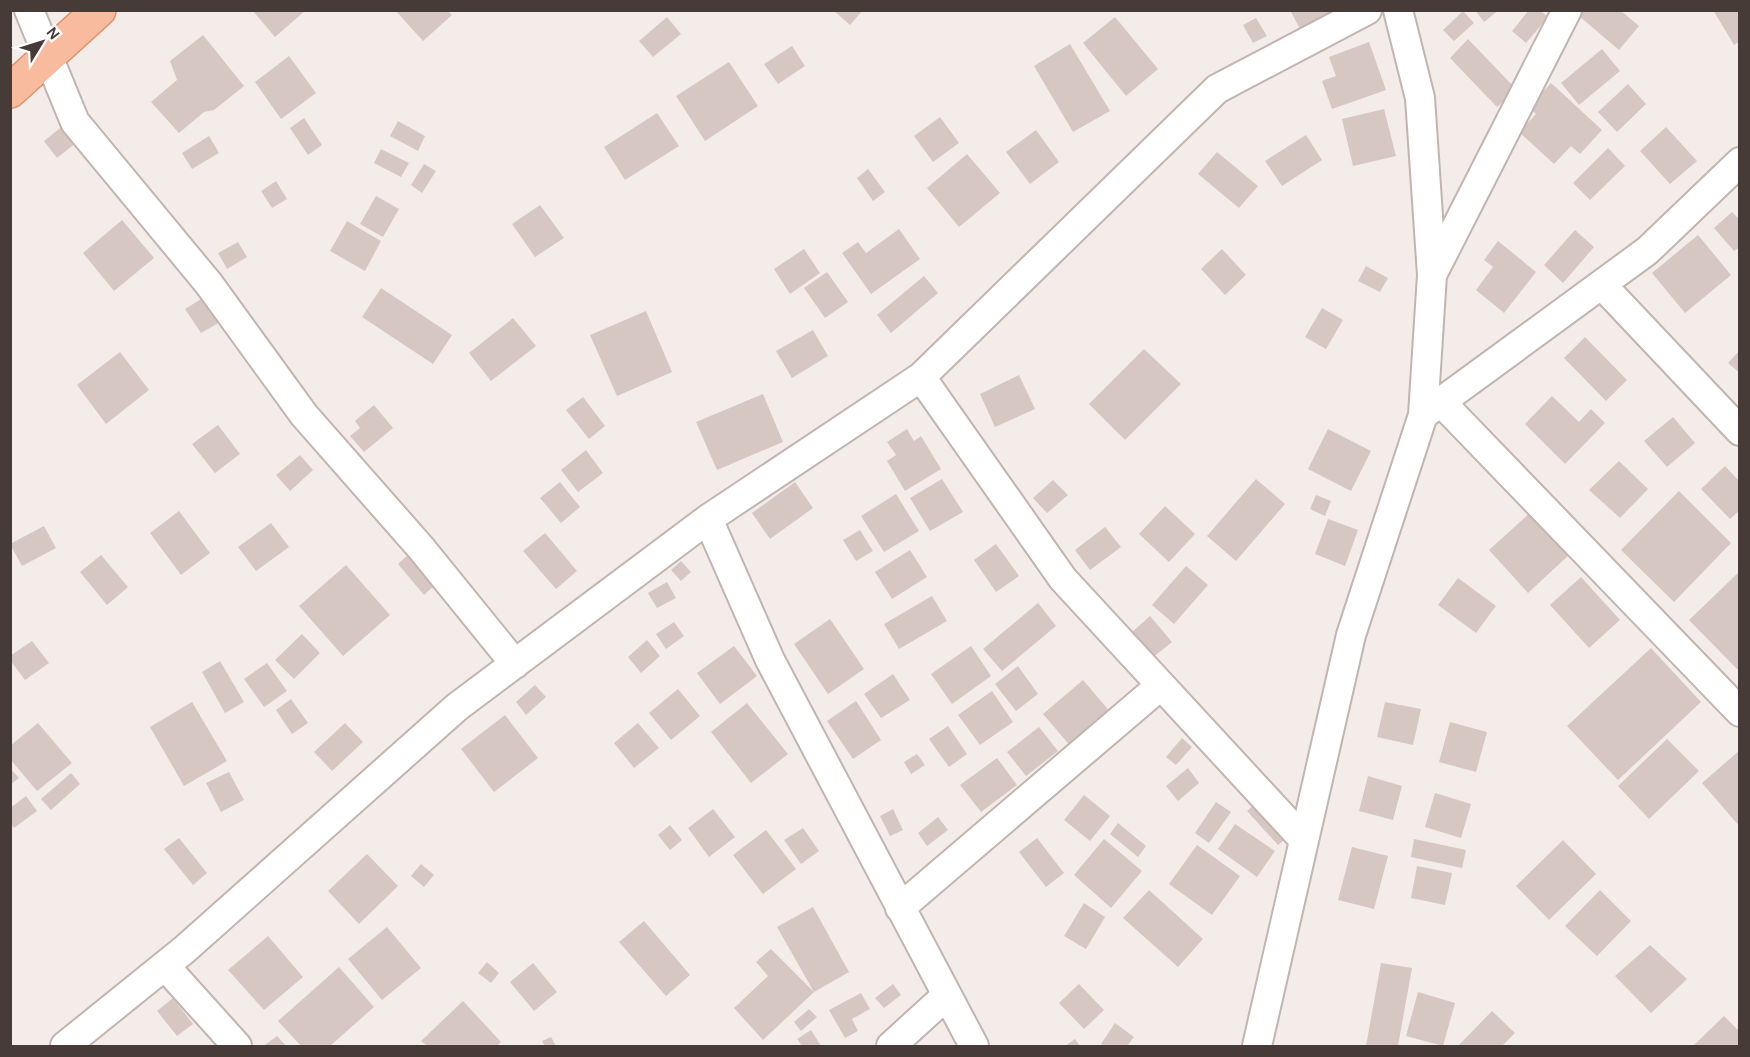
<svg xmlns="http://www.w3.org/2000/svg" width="1750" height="1057" font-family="Karla,sans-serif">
<rect width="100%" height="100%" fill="#f3ece9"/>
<path fill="#d7c7c2" d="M252,10H306L275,37Z
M395,10H447L452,15L423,41Z
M833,10H863L850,25Z
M1290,10H1335L1337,15L1302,33Z
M1475,10H1499L1484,22Z
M1529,10H1540L1548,17L1526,43L1512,31Z
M1584,10H1620L1639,26L1619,50L1579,16Z
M1713,10H1740V41L1734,45Z
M1463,11L1474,23L1454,41L1443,30Z
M667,17L681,34L653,57L639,41Z
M1115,17L1158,69L1126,96L1083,43Z
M1256,18L1267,36L1253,43L1243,25Z
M203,35L244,86L214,110L204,112L179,133L151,102L177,80L170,61Z
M1468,39L1516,89L1497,107L1450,58Z
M1369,42L1386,90L1332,109L1322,81L1336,76L1329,57Z
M1070,44L1110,111L1073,132L1034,66Z
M792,46L805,66L778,84L764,64Z
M1602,49L1620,71L1579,105L1561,83Z
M289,56L316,93L281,119L255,82Z
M729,62L758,106L705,141L676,96Z
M1551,83L1602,130L1580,154L1571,146L1554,164L1519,132L1536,114L1529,107Z
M1628,84L1646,104L1617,132L1598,112Z
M1384,109L1396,156L1353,166L1342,119Z
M657,113L679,146L625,180L604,147Z
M940,117L959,143L933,162L914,136Z
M304,118L322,145L308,155L290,128Z
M398,121L425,136L418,151L390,136Z
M64,125L77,142L57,158L44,141Z
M1666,127L1697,161L1670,184L1640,151Z
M1036,130L1059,162L1030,184L1006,152Z
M1306,135L1322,160L1282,186L1265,161Z
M209,136L219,153L192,169L182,153Z
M1608,148L1625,166L1590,200L1573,183Z
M381,149L409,163L401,177L374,163Z
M1217,152L1258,186L1239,208L1198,174Z
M967,154L1000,193L959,227L927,188Z
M424,164L436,171L422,193L411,185Z
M868,169L885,192L873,201L857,178Z
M276,181L287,199L272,208L261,191Z
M376,196L399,209L383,237L360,224Z
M540,205L564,238L535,257L512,224Z
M1732,212L1740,220V247L1734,251L1714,228Z
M122,220L154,258L114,291L83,253Z
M347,221L381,241L365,271L330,251Z
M899,229L920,259L871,294L842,253L858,242L866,253Z
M1575,230L1594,247L1563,283L1544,265Z
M1698,235L1731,275L1685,313L1652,273Z
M1498,241L1536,272L1504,313L1476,290L1493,267L1484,260Z
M238,242L247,257L227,269L218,253Z
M804,249L820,273L790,294L774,269Z
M1222,249L1246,275L1225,295L1201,269Z
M1366,266L1388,278L1380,292L1358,281Z
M827,272L848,302L825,318L804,288Z
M924,276L938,293L891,333L877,315Z
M381,288L452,335L433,364L362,317Z
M206,296L222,321L201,333L185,309Z
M1322,308L1343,320L1326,349L1305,337Z
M646,311L672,372L617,396L590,335Z
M513,318L536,346L491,381L469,353Z
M813,330L828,356L792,378L776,351Z
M1585,337L1627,380L1606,401L1564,358Z
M1144,349L1181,384L1125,440L1089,404Z
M1740,350V373L1728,363Z
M120,352L149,390L106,424L77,385Z
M1019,375L1035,409L995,427L980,394Z
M763,394L783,442L717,470L696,422Z
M1552,396L1579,422L1591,409L1605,423L1565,464L1525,424Z
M583,397L605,426L589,439L566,410Z
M374,405L393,428L364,452L350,436L360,428L355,421Z
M1673,417L1695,443L1667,467L1644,441Z
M218,425L240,454L215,473L192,444Z
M907,429L914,441L921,436L941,469L905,491L887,461L896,455L887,442Z
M1328,429L1371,451L1351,491L1308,469Z
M586,450L603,473L578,492L561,470Z
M300,455L313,470L290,491L276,475Z
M1619,461L1648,489L1620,518L1589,490Z
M1725,466L1740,482V510L1730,519L1701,489Z
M942,479L963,512L930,531L910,498Z
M1256,479L1285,504L1236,561L1207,536Z
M1053,480L1068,495L1047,513L1033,498Z
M560,482L580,507L561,523L540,498Z
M795,482L813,508L770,539L752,513Z
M1679,491L1731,543L1674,602L1621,550Z
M896,494L919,531L884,552L861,516Z
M1316,495L1331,501L1325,516L1310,509Z
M1165,506L1195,534L1169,562L1139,534Z
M179,511L210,553L181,575L150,533Z
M1531,512L1570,554L1528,593L1489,550Z
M1328,519L1358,530L1345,566L1315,554Z
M271,523L289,547L256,571L238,547Z
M44,526L56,548L22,566L10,544Z
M1105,527L1121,547L1090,570L1075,550Z
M860,530L873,551L856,561L843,540Z
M545,533L577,571L556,589L523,551Z
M996,544L1019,576L996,592L974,560Z
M910,550L927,577L892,599L875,572Z
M410,553L436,584L424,595L398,564Z
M101,555L128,587L107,605L80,572Z
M681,561L691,572L681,581L671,570Z
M346,565L390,615L343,656L299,606Z
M1186,566L1208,585L1174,624L1152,605Z
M1740,571V672L1689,620Z
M1581,577L1620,620L1589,648L1550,605Z
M1458,578L1496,606L1476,633L1438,605Z
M667,582L676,598L657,608L648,593Z
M932,596L947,621L899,649L884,624Z
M1038,603L1056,626L1002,671L983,649Z
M1150,616L1172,642L1152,658L1131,633Z
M830,619L864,669L828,694L794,644Z
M674,622L684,636L666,649L656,634Z
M302,634L320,653L294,679L275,660Z
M647,640L660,656L641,673L628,657Z
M32,641L49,663L25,680L10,660V656Z
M734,646L757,676L720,704L697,673Z
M971,646L991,676L952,704L931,674Z
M1651,648L1701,702L1618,780L1567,726Z
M220,661L244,702L225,713L202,672Z
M267,663L287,691L264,707L244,679Z
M1018,666L1038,694L1016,711L995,684Z
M893,674L910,700L881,718L864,694Z
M1083,680L1112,714L1072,748L1043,714Z
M535,685L546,697L526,715L516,702Z
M678,689L700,716L671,740L649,713Z
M992,691L1013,722L980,745L958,715Z
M291,699L308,723L292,734L276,710Z
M856,701L881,740L853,759L827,721Z
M192,702L227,761L184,786L150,727Z
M1385,702L1421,709L1413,745L1377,737Z
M747,703L788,754L751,783L711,732Z
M505,715L538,758L494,792L461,749Z
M1450,722L1487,732L1476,772L1439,762Z
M38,723L72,763L37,791L10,759V746Z
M345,723L363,742L332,771L314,752Z
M638,723L659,748L634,768L614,743Z
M948,726L967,754L949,767L929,739Z
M1039,727L1058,751L1026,776L1007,752Z
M1182,738L1192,747L1176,765L1166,757Z
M1667,739L1699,771L1649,819L1618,786Z
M1740,750V827L1702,783Z
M917,754L925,765L911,774L904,762Z
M997,758L1017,785L981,812L960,785Z
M10,768L19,778L10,785Z
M1188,768L1199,783L1178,801L1166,786Z
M229,772L244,800L221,812L206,783Z
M71,773L80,784L51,810L41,799Z
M1368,776L1402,786L1393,820L1359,811Z
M1435,793L1471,804L1461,838L1425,827Z
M1084,795L1110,816L1090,841L1064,820Z
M26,796L37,811L14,828L10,823V808Z
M1216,802L1231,812L1209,843L1195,833Z
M1257,802L1289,836L1278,845L1247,811Z
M713,809L735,837L709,857L688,828Z
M893,809L903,830L890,836L880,816Z
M938,817L948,830L927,846L918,833Z
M1118,823L1146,846L1138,857L1110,834Z
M1235,824L1275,851L1257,877L1218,849Z
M670,825L682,840L670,850L658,835Z
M803,828L819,851L801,864L784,840Z
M766,830L796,869L763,894L733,855Z
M179,838L207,873L193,885L164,849Z
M1037,838L1064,873L1046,887L1019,852Z
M1104,839L1142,871L1111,908L1074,875Z
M1414,839L1466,850L1462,868L1411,857Z
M1563,840L1596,874L1549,920L1516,886Z
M1197,845L1240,876L1212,915L1169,884Z
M1352,847L1388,856L1374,909L1338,900Z
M367,854L398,886L359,924L328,891Z
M421,864L434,875L424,887L411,876Z
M1417,866L1452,873L1445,905L1411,898Z
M1149,890L1203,939L1178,967L1123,918Z
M1600,890L1631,921L1597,956L1565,926Z
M1084,903L1105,917L1086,949L1064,936Z
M813,907L849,972L814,992L763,1040L734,1008L768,976L756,962L771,949L814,992L777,927Z
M644,921L690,975L666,996L619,942Z
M387,927L421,968L382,1000L348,959Z
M268,936L303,977L264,1010L228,970Z
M1650,945L1687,979L1651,1013L1615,976Z
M487,962L499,973L491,983L478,973Z
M533,963L557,992L534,1011L510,982Z
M1381,963L1412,968L1398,1046H1366Z
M339,967L374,1007L330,1046H301L278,1021Z
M893,984L901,995L884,1008L875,998Z
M1079,984L1104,1010L1084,1029L1059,1003Z
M1418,992L1455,1003L1443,1046L1406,1036Z
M861,993L870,1009L852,1019L858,1031L845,1038L829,1010Z
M173,998L193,1024L177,1036L157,1011Z
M463,1001L501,1042L497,1046H427L421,1041Z
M809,1009L817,1017L801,1031L794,1022Z
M1492,1011L1515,1033L1502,1046H1458Z
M1724,1016L1740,1032V1046H1693Z
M1115,1023L1134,1037L1127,1046H1104L1101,1044Z
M811,1030L821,1046H802L797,1039Z
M277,1036L286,1046H267L265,1045Z
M551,1037L556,1046H545L542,1041Z
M1075,1039L1080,1046H1065Z"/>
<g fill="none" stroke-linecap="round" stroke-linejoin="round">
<g stroke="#c2b4af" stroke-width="32">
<path id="minor" d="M29,10L75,122L209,284L304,415L421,548L515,664
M1432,275L1567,10
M1602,285L1740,431
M1441,402L1740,712
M1427,412L1647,251L1740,162
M708,519L921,377
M1304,840L1063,579L921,377L1217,89L1367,10
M900,908L1160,686
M165,966L237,1046
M65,1046L184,950L457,707L708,519L770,660L974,1046
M891,1046L947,995
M1257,1046L1351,635L1423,415L1432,275L1420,98L1398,10"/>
</g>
<g stroke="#dd916d" stroke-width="36">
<path id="primary" d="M10,91L99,10"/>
</g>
<use href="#minor" stroke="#fff" stroke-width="28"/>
<use href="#primary" stroke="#f8bb9d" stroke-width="33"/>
</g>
<rect width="1750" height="1057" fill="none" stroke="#473b38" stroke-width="24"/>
<g transform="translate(42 42) rotate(52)" stroke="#ffffff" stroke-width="4.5" paint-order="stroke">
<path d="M0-4.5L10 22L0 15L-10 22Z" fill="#473b38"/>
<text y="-9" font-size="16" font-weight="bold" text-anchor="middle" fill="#473b38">N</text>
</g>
</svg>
